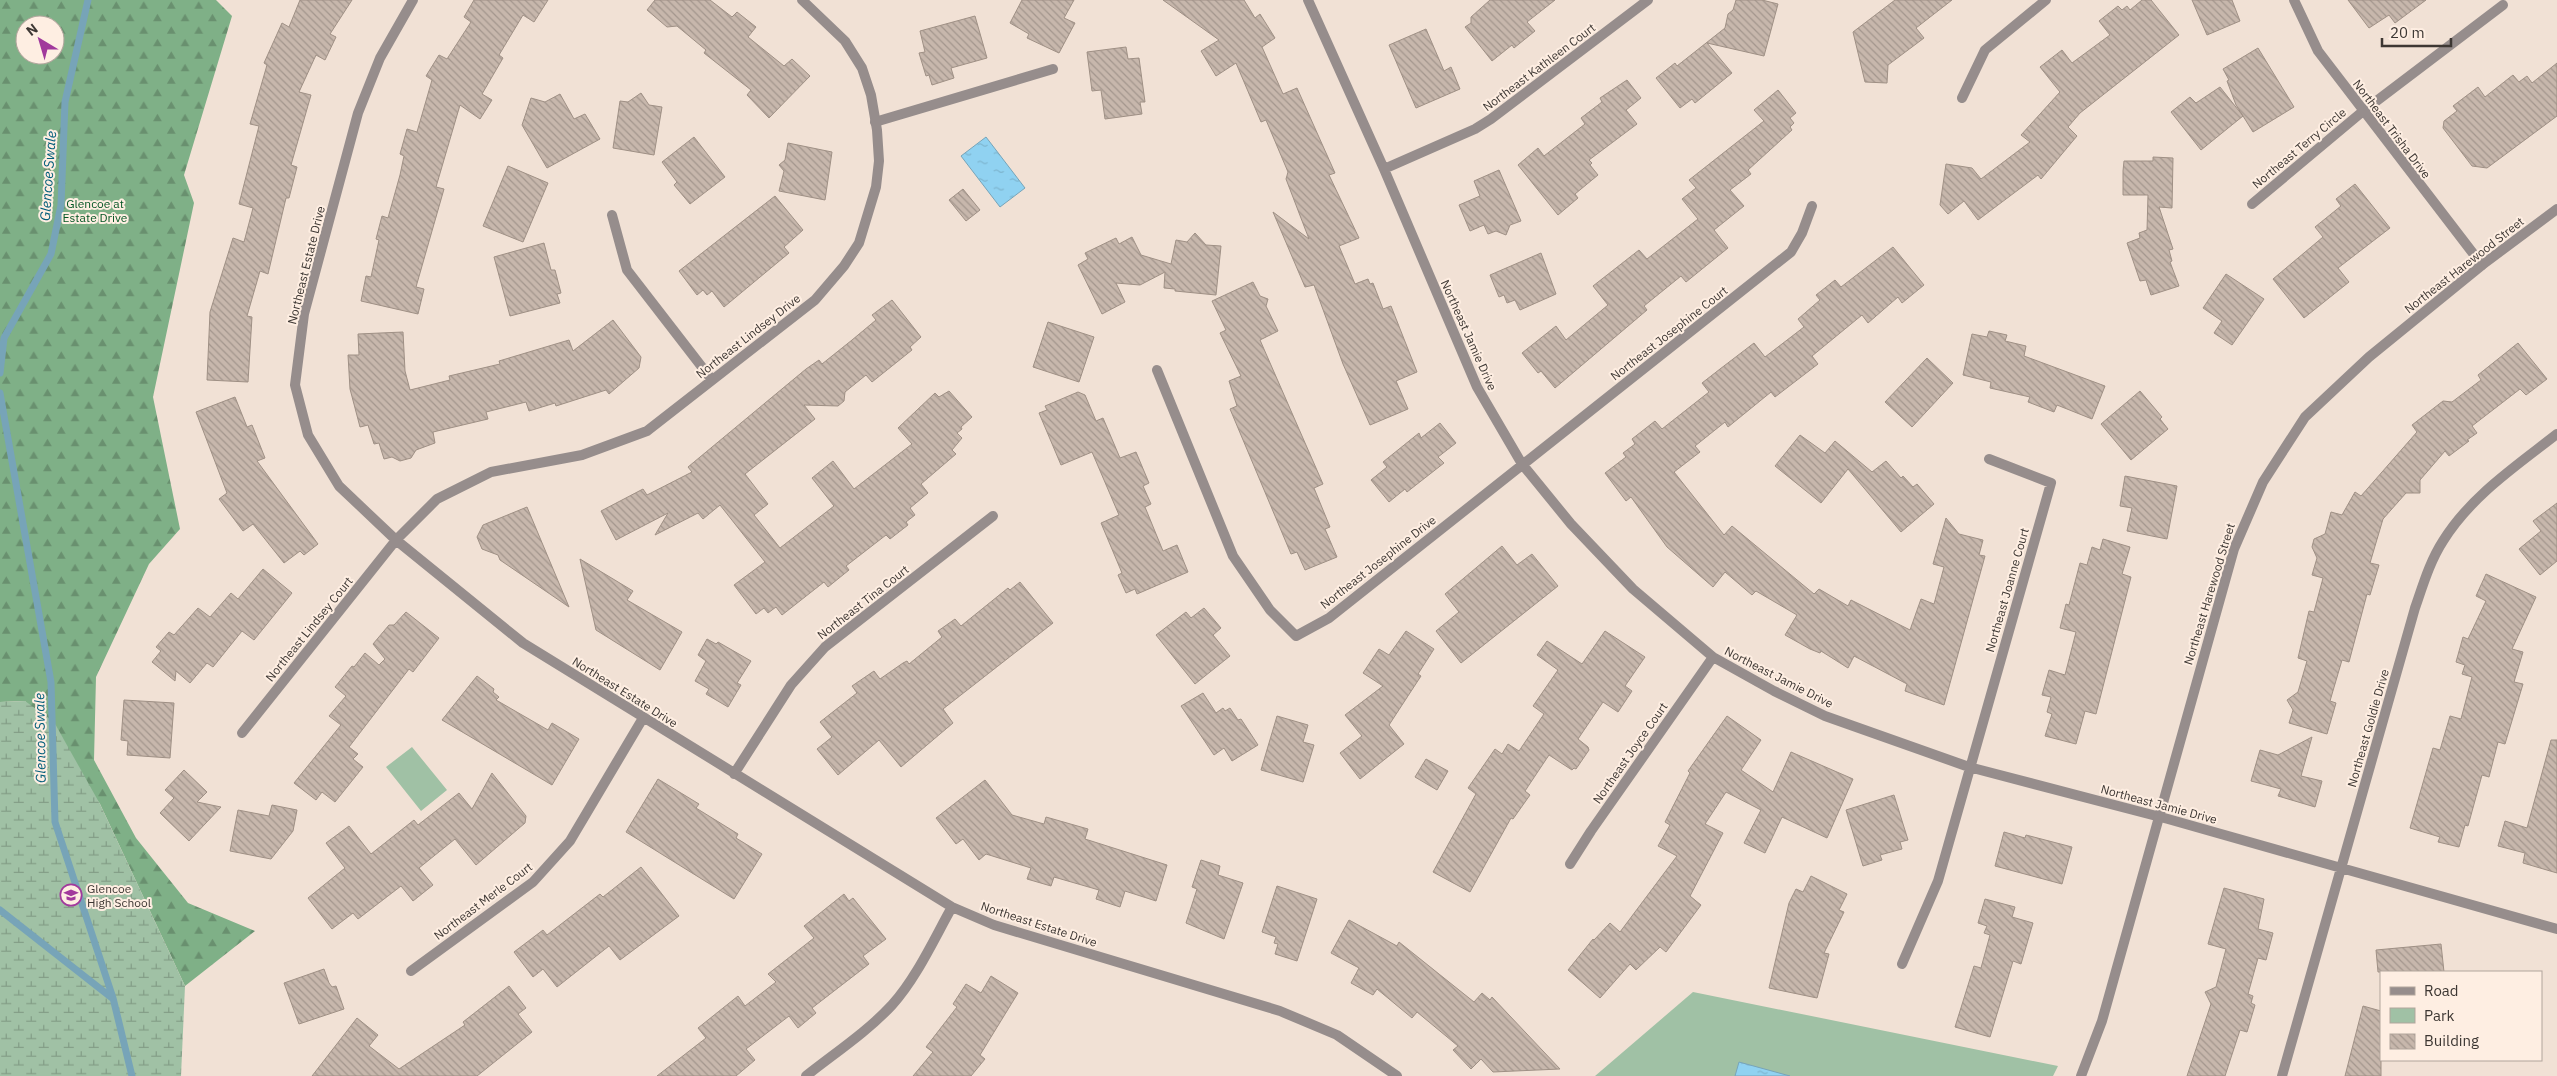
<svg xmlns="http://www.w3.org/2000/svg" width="2557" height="1076" font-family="'IBM Plex Sans',sans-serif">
<defs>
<pattern id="forest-firs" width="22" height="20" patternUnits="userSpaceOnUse" patternTransform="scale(1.25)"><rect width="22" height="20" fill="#7fb087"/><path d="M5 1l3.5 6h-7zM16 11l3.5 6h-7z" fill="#69906f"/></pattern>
<pattern id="wetland-marsh" width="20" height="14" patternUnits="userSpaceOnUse" patternTransform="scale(1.25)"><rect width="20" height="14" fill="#a0c1a5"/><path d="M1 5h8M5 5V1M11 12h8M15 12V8" fill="none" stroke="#849e87"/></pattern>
<pattern id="water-ripples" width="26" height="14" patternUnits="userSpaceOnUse" patternTransform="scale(1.25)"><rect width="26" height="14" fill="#90d2f1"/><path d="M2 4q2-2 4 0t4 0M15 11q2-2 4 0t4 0" fill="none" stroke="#7db5cf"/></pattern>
<pattern id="building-back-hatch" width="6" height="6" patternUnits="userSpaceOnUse" patternTransform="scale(1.25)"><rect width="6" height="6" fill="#c7b7ac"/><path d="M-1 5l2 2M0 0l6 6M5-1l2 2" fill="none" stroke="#a3968d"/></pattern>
</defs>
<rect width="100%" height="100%" fill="#f1e1d5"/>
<path fill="#a0c1a5" d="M412,747L447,790L421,811L386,767Z
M1693,992L2058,1066L2053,1076H1595Z"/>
<path fill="url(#forest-firs)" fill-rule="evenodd" d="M0,0H216L232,16L184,175L194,203L153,397L180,529L149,564L96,677L94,760L136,838L188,903L255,931L185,986L100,804L25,701L0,702ZM25,25H55V55H25Z"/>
<path fill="url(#wetland-marsh)" d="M25,701L54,722L100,804L185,986L181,1076H0V702Z"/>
<path fill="url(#water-ripples)" stroke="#77a4b8" d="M986,137L1025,188L1000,207L961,156Z
M1739,1062L1790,1076H1735Z"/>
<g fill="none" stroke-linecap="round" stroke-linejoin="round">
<path stroke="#77a4b8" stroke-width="7" d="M0,373L4,338L51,254L61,205L65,102L88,0
M0,393L51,682L55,822L113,998L132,1076
M0,910L112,998"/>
</g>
<path fill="url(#building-back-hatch)" stroke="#9f9085" d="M300,0H352L330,34L336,37L325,60L316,55L299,92L311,95L291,165L297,167L289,198H286L268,274L260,271L247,316L252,317L248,382L207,380L210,312L233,238L244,242L253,208L239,204L259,126L250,124L267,65L264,63L282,23L289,27Z
M474,0H548L534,22L523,15L499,55L503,58L482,94L492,100L480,119L460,105L436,187L444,189L416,287L424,289L418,314L361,301L366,276L371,277L379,240L376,239L382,216L388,218L400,175L404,156L400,154L407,129L417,132L432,80L426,76L439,55L447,59L471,22L464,17Z
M655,0H710L732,17L737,12L756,27L748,37L784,66L792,59L810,76L769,118L747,95L751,90L704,53L706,50L677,26L667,27L647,10Z
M1022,0H1074L1064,18L1075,23L1059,53L1027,38L1029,34L1010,23Z
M1163,0H1244L1255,18L1260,14L1275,38L1262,47L1283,94L1297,88L1335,173L1329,175L1359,238L1339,246L1355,284L1368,279L1370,284L1373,283L1383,309L1391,306L1417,372L1396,381L1408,409L1370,425L1343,364L1314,285L1305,287L1273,212L1309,239L1286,179L1288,172L1266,120L1261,122L1236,63L1216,76L1201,51L1219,40Z
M1490,0H1555L1527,22L1535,31L1514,48L1512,45L1492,61L1465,27L1471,23V17Z
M1736,0H1762L1778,4L1764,56L1707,43L1732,73L1695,103L1692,99L1680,108L1656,78L1675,63L1677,66L1725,28L1728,14L1733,10Z
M1895,0H1952L1916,28L1924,38L1888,65L1887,83L1865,82L1853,32Z
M2142,0H2151L2179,35L2080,113L2068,127L2077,136L2041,179L2038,175L1978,220L1964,201L1948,214L1940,205L1946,164L1972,168L1981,179L2030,142L2021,135L2060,92L2040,67L2062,50L2072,63L2110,35L2099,21L2118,6L2122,10L2127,6L2130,10Z
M2192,0H2232L2240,21L2207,35Z
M2348,0H2426L2395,23L2389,15L2369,28Z
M975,16L987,58L951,68L954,78L932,85L929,75L926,76L919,53L925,52L920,31Z
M1426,29L1444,71L1451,67L1460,89L1416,108L1389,45Z
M1126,47L1128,59L1139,58L1145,102H1140L1142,114L1105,119L1101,90L1092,91L1087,52Z
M2258,48L2294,107L2253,132L2243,116L2201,150L2171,112L2190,97L2196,103L2220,87L2243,116L2236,105L2227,81L2229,80L2223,69Z
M2557,63V116L2487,168L2472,166L2443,128L2444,121L2457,111L2453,106L2478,87L2485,97L2513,75L2519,82L2527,76L2532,83Z
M1627,80L1641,98L1626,110L1637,124L1589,160L1592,163L1590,165L1598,175L1575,194L1578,198L1558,215L1518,165L1538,148L1544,156L1585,124L1581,118L1602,102L1600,98Z
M1778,90L1796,113L1790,118L1794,123L1790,127L1792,130L1748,170L1751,174L1730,190L1744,206L1714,230L1728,248L1686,282L1681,276L1644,306L1647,310L1555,388L1541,371L1538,373L1522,353L1556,326L1566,340L1608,305L1593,286L1639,250L1647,259L1698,219L1682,199L1696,188L1689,180L1764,121L1754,110Z
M641,93L649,105L662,107L654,155L613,148L620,101L628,102Z
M560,94L574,119L585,114L600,139L547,168L522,125L531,98L545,102Z
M694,137L725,177L690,204L674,185L677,182L662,162Z
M788,143L832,152L825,200L779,191L784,171L779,165L785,160Z
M2153,157L2173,158L2172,208L2159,207L2173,249L2169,250L2172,261L2170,262L2179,286L2151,295L2146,280L2140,281L2127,243L2140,238L2139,233L2147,230L2148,195H2123V171L2124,161H2153Z
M508,166L548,183L523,242L483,226Z
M1499,170L1521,221L1510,225L1506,235L1496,231L1488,234L1484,225L1470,231L1459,205L1480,196L1474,181Z
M2355,184L2390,228L2338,268L2349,282L2304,318L2273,279L2323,237L2315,227L2341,206L2336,199Z
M963,189L980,210L966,221L949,200Z
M775,196L803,230L784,247L789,253L724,307L712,291L707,295L703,290L697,295L679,271Z
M1195,233L1206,245L1221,246L1216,295L1175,291V289L1164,288L1165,272L1140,285L1116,283L1125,302L1102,314L1078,265L1088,259L1085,253L1116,238L1119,244L1132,237L1141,255L1171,264L1176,240L1187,242Z
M544,243L551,270H555L561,293L557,294L560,303L510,316L494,257Z
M1893,247L1924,285L1902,303L1898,297L1868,323L1862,315L1812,356L1818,364L1775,397L1771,392L1728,427L1725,422L1695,446L1700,452L1674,472L1724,535L1732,526L1814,594L1819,589L1848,606L1851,600L1910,630L1921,599L1934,604L1944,567L1933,564L1946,518L1959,534L1983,540L1979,555L1985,556L1944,705L1905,691L1907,684L1854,656L1848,668L1821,651L1820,653L1810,649L1785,635L1797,615L1756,591L1752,595L1725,572L1713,587L1667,547L1631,497L1626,501L1605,473L1626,457L1623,453L1635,444L1632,439L1655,421L1662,429L1709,392L1702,383L1720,369L1754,343L1765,357L1804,327L1798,319L1820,300L1816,295L1835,280L1841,287Z
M1541,253L1556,294L1520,310L1515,300L1507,303L1504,295L1499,297L1490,275Z
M2226,274L2264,299L2232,345L2214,333L2222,321L2203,308Z
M1253,282L1260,296L1268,299L1266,306L1278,331L1260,340L1323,484L1314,488L1330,527L1325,529L1337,557L1305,570L1297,552L1291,554L1230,409L1237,406L1229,381L1241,376L1220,333L1226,330L1212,301Z
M892,300L921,337L910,347L912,350L872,382L866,375L845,392L844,401L838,406L804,405L815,419L745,474L768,504L754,515L780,548L834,506L812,478L833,461L854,489L912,444L898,428L935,393L939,397L949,391L972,417L961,427L962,429L957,433L962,438L952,450L956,454L921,484L928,493L910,508L915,515L906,522L908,525L890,539L886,535L846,566L849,570L828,587L824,582L782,615L776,607L768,613L764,608L756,614L734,585L765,562L720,505L703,519L698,513L655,535L668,513L616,540L601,511L643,489L647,495L692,472L688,467L806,369L819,360L822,364L852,340L876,320L872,315Z
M613,320L641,357L639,368L609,394L606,390L556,406L555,403L529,411L526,402L486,412L488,419L433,432L435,443L416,450L411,458L400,461L392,457L384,459L379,443L374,444L368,425L360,427L350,389L348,355H359L358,334L403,332L405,371L410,390L450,380L449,376L500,364L499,361L569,340L573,351Z
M1048,322L1094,337L1079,382L1033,367Z
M1989,331L2007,335L2005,341L2026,346L2024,356L2105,386L2092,419L2057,405L2054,412L2028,402L2030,397L1990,388L1991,382L1963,375L1972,334L1987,337Z
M2518,343L2547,379L2526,395L2520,389L2472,426L2477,433L2467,440L2469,441L2449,456L2445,451L2420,480V493H2406L2383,519L2370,563L2379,565L2370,595L2367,594L2349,662L2342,660L2330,701L2336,703L2327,734L2289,723L2293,710L2287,700L2298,692L2307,661L2298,658L2309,611L2314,612L2323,578L2312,575L2317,558L2312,547L2314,539L2325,534L2331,512L2342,515L2355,492L2361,496L2417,432L2412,425L2443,401L2452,402L2481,380L2478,375Z
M1927,358L1953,383L1912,427L1885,402Z
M2140,391L2162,417L2160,419L2168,429L2131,460L2101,424Z
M1078,392L1085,395L1096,421L1103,418L1120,458L1136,452L1149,483L1143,486L1151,504L1145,507L1163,551L1177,545L1188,572L1137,594L1135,589L1126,593L1118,575L1122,573L1101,523L1119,515L1092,452L1061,465L1039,413L1047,410L1045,406Z
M235,397L247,427L252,425L265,458L257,461L318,544L304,555L300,551L284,563L253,524L243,531L219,499L227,493L196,412Z
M1440,423L1456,443L1438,457L1444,463L1407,492L1405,489L1389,502L1371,480L1387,467L1383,462L1419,433L1421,438Z
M1800,435L1825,453L1835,441L1872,472L1886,461L1901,478L1903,476L1913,487L1917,484L1934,504L1901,532L1848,469L1821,503L1775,466Z
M2125,476L2177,486L2167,539L2127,531L2132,508L2120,506Z
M2557,503V561L2540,575L2519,549L2541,531L2533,521Z
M527,507L569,607L500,560L498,555L482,549L477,537L483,525Z
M2103,539L2130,547L2122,574L2131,577L2096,714L2085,711L2076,744L2045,736L2052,714L2047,712L2051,697L2042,695L2049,670L2065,675L2076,632L2060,628L2066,604L2069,605L2080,563L2087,565L2092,547L2100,550Z
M1502,546L1517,565L1532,554L1558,586L1461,663L1436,631L1459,612L1445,594Z
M580,559L633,591L627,600L682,632L660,670L596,630Z
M263,569L292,593L254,640L242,631L213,667L207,663L190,683L176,671L175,681L152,662L161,651L156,647L169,632L174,635L198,608L210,617L231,593L238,599Z
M2486,574L2536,597L2512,649L2523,652L2514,682L2523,684L2505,744L2498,742L2489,777L2482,775L2468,826L2465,825L2459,847L2438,842L2440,837L2410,828L2433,748L2440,750L2450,716L2461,719L2472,677L2462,674L2465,665L2456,662L2463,637L2468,639L2486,601L2476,596Z
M1020,582L1053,623L943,709L953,723L901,767L879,740L838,775L817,749L832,737L820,722L857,693L852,686L874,671L880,679L903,663L907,661L909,664L942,637L938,631L955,619L961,626L1008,588L1010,590Z
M1204,608L1221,628L1213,635L1230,656L1195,684L1156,635L1186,612L1191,618Z
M406,612L439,638L413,672L409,669L349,747L358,754L353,759L363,767L335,802L322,792L316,800L294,783L341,725L329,716L346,696L335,687L352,666L354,667L365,653L379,665L385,659L373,644L389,625H394Z
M1406,631L1434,649L1418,674L1421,676L1389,725L1404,744L1360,779L1340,753L1362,736L1345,715L1383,686L1363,673L1379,649L1389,655Z
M1605,631L1645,657L1625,686L1632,691L1618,712L1603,702L1578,739L1588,747L1589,750L1576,769L1574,768L1572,770L1549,755L1525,791L1530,795L1513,819L1511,818L1470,892L1433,872L1476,794L1468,788L1495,749L1502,754L1508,744L1519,751L1544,714L1533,706L1558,670L1537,655L1547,641L1582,664Z
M707,639L716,644L718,642L751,661L737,683L741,685L728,707L706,694L709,689L695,681L706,661L698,655Z
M477,676L494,689L493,692L499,697L496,700L548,730L552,723L579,739L552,785L442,720Z
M1203,693L1216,713L1223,708L1225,711L1230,708L1238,720L1241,719L1258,745L1232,761L1224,748L1214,755L1181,706Z
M124,700L174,703L170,758L127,755L128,741L121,740Z
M1277,716L1308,725L1303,742L1314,745L1303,782L1261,770Z
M1727,716L1761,740L1741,770L1773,792L1791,752L1853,779L1827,838L1782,817L1765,853L1744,843L1761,810L1726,792L1705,824L1723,833L1690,896L1701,905L1666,952L1660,947L1636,970L1630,964L1600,998L1568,970L1593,939L1594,940L1610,923L1620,932L1677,856L1658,846L1670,825L1665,822L1690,773L1688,771Z
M2312,737L2301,776L2322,781L2315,807L2278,796L2281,789L2251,781L2260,750L2278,755Z
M2551,740H2557V873L2523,863L2525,853L2498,846L2505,821L2527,828Z
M1426,759L1448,771L1437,790L1415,777Z
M184,770L207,792L197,802L221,807L189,841L160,813L174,798L165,790Z
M492,773L526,816L525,823L476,865L455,839L419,868L433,885L413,901L401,886L358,919L353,913L332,929L308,898L345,868L326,843L349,826L371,854L414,820L418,825L459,793L472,809Z
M658,779L699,804L696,808L738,834L736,838L762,854L734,899L626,832Z
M985,780L1012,815L1044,824L1046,817L1088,829L1085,839L1167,865L1156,901L1125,891L1120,907L1096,899L1099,890L1054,877L1051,886L1027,879L1031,868L986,854L979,860L963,839L956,844L936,818Z
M1894,795L1908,840L1900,842L1902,849L1880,855L1882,860L1863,866L1846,810Z
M272,805L297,810L293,831L271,859L230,851L238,810L269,816Z
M2004,832L2025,838L2026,835L2072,847L2062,884L1995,866Z
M1201,860L1220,866L1218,875L1243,883L1224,939L1186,923L1197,889L1192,887Z
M641,867L679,916L620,960L609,946L557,987L543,969L533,977L514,952L543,930L547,935L600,894L603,897Z
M1811,876L1847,894L1839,910L1844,912L1824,953L1829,954L1817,998L1769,988L1789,903L1796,889L1803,892Z
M1277,886L1317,899L1297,961L1275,954L1278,944L1274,943L1276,937L1262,932Z
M2224,888L2264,899L2258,929L2273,933L2266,960L2258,958L2248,994L2253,996L2251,1003L2255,1005L2247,1032L2240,1030L2225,1076H2187L2211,1004L2205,992L2216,987L2226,949L2208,944Z
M844,894L849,901L853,898L886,939L863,956L869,964L812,1008L816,1013L798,1028L789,1016L746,1049L755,1060L736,1076H657L706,1038L698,1028L738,996L745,1006L776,982L768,974L814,938L804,926Z
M1985,899L2015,907L2012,917L2033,923L2021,964L2013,961L1990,1037L1955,1027L1974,966L1981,968L1990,935L1984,933L1987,926L1978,923Z
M1349,920L1397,946L1399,942L1474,1002L1482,993L1490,1000L1492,997L1560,1069L1493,1072L1481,1059L1471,1069L1453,1050L1458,1046L1417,1012L1412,1018L1377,989L1373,995L1351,983L1359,968L1331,953Z
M2441,944L2444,972H2378L2376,950Z
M324,969L329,983L332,987L336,986L344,1009L299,1024L284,983Z
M991,976L1018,993L980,1055L985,1059L971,1076H913L933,1052L926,1047L957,1007L953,1004L966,984L981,993Z
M509,986L526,1008L518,1014L532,1032L477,1076H312L357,1018L378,1035L369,1046L399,1069L465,1025L463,1022Z
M2363,1006L2381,1011V1076H2345Z"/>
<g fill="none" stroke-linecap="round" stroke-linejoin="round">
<path stroke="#968d8c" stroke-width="10" d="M875,122L1053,69"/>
<path stroke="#968d8c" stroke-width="10" d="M413,0L380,58L358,113L304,314L295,385L308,435L339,486L396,540L523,643L952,907L994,925L1280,1011L1337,1035L1397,1076
M1308,0L1384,169L1477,387L1522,464L1571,524L1633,589L1713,657L1774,691L1825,716L1969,767L2168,819L2557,929
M2294,0L2318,51L2482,265
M1962,98L1985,50L2046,0
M1384,169L1475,129L1491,119L1648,0
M2252,204L2362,112L2503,5
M612,215L627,270L712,380
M1157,370L1233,556L1270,610L1296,636L1329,618L1791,252L1802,233L1812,206
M242,733L396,540L437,499L491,472L582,455L647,431L815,300L844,266L859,243L876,187L879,161L877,130L871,95L862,68L845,41L802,0
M734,774L791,685L825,647L993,516
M1570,864L1591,831L1713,657
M1902,964L1938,881L2051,483L1989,459
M411,971L533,882L570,841L643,718
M806,1076C835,1053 867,1032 892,1005C917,977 934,939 952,907
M2282,1076L2415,608C2423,585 2430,561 2443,541C2471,496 2516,466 2557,434"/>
<path stroke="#968d8c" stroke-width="10" d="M2081,1076L2102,1021L2234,549L2263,482L2305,417L2369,357L2482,265L2557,209"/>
</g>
<defs>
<g id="school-ring" transform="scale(1.125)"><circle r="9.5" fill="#feeee2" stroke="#a1399c" stroke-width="1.5"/><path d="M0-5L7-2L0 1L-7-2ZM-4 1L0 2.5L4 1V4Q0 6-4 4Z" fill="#a1399c"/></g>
</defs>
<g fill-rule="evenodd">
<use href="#school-ring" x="71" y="895"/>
</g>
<g text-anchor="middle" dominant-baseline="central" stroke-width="4" stroke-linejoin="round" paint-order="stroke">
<g font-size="12" fill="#3d3733" stroke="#feeee2">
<text transform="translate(1539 67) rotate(-37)">Northeast Kathleen Court</text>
<text transform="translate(2392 129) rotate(53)">Northeast Trisha Drive</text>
<text transform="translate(2299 148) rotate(-40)">Northeast Terry Circle</text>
<text transform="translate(306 265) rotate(-76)">Northeast Estate Drive</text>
<text transform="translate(2464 265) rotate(-38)">Northeast Harewood Street</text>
<text transform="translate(1669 333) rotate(-38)">Northeast Josephine Court</text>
<text transform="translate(1469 335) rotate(66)">Northeast Jamie Drive</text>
<text transform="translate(748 336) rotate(-38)">Northeast Lindsey Drive</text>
<text transform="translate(1378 562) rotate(-38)">Northeast Josephine Drive</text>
<text transform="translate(2007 590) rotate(-74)">Northeast Joanne Court</text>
<text transform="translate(2209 594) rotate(-73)">Northeast Harewood Street</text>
<text transform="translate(863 602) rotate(-38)">Northeast Tina Court</text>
<text transform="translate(309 629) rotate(-51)">Northeast Lindsey Court</text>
<text transform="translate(1779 677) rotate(27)">Northeast Jamie Drive</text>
<text transform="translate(625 692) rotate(32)">Northeast Estate Drive</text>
<text transform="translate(2368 728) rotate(-74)">Northeast Goldie Drive</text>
<text transform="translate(1630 753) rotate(-55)">Northeast Joyce Court</text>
<text transform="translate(2159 804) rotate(15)">Northeast Jamie Drive</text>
<text transform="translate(483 901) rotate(-37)">Northeast Merle Court</text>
<text transform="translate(1039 924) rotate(18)">Northeast Estate Drive</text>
</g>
<g font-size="12" fill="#035623" stroke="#feeee2">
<text x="95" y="203">Glencoe at<tspan x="95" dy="14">Estate Drive</tspan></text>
</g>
<g font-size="12" fill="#3d3733" stroke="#feeee2" text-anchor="start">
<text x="87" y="888">Glencoe<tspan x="87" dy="14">High School</tspan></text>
</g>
<g font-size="14" font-style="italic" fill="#005d7a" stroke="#feeee2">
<text transform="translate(48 176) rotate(-86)">Glencoe Swale</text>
<text transform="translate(40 738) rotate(-91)">Glencoe Swale</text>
</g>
</g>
<rect x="2380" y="971" width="162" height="90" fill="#feeee2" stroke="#b1a59c"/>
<rect x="2390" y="987" width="25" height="8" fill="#968d8c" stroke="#b1a59c"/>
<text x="2424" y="996" font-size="15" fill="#3d3733">Road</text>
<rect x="2390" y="1008" width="25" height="15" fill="#a0c1a5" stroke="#b1a59c"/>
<text x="2424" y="1021" font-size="15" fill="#3d3733">Park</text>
<rect x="2390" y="1034" width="25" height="15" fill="url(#building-back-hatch)" stroke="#b1a59c"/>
<text x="2424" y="1046" font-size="15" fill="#3d3733">Building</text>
<g transform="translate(40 40) rotate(322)"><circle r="24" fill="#feeee2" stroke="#b1a59c"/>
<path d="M0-4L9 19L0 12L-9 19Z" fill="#a1399c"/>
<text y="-8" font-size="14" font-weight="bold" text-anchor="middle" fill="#3d3733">N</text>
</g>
<path d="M2382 38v8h69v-8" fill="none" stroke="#3d3733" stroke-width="2.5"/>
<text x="2390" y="38" font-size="15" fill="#3d3733" stroke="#feeee2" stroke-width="4" paint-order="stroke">20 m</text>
</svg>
